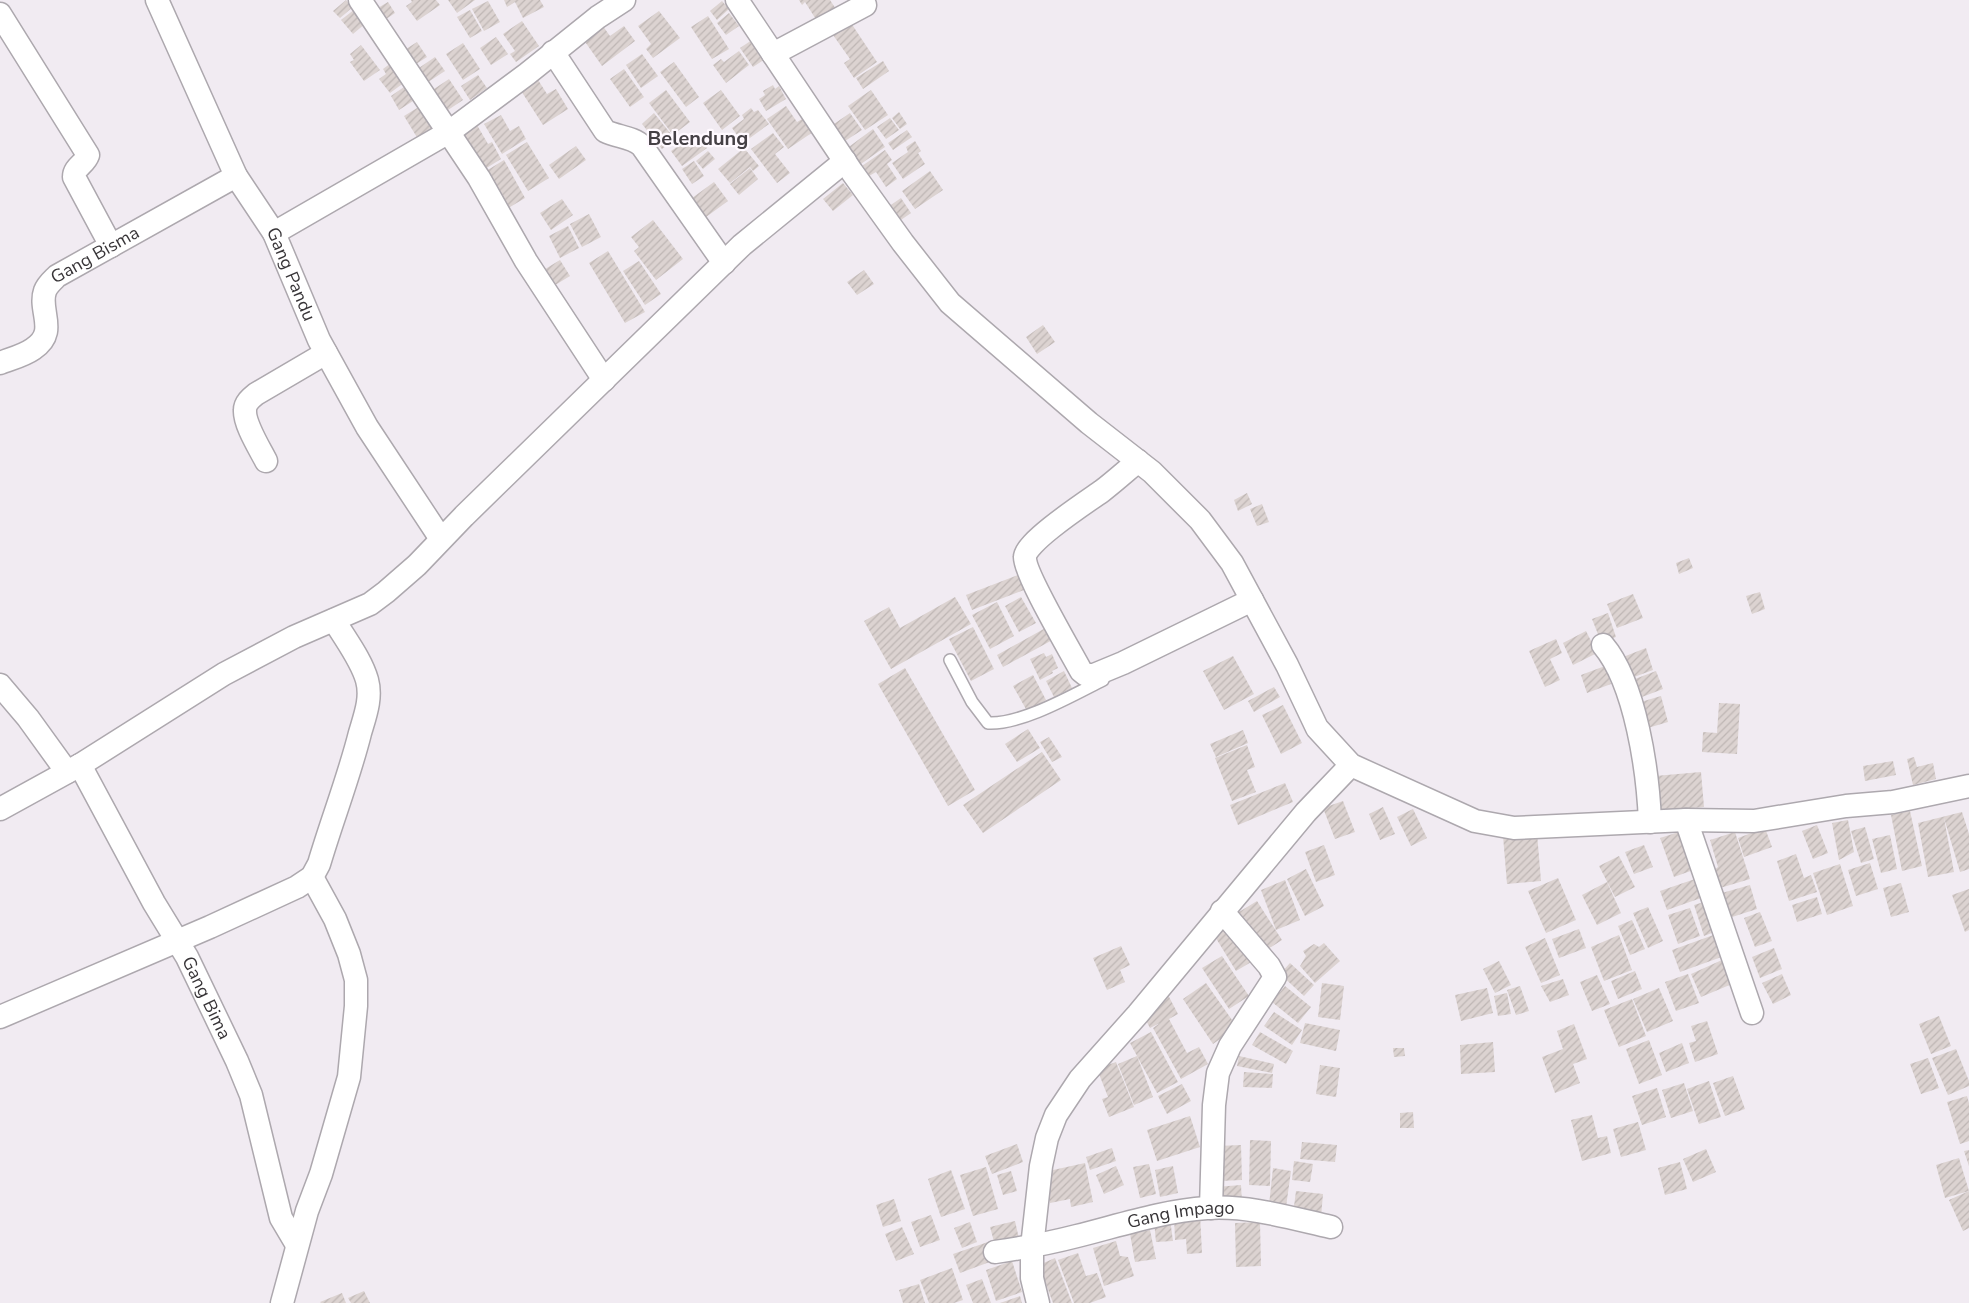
<svg xmlns="http://www.w3.org/2000/svg" width="1969" height="1303" font-family="'Nunito Sans',sans-serif">
<defs>
<pattern id="building-hatch" width="6" height="6" patternUnits="userSpaceOnUse" patternTransform="scale(1.25)"><rect width="6" height="6" fill="#dcd3d1"/><path d="M-1 1l2-2M0 6l6-6M5 7l2-2" fill="none" stroke="#beb6b4"/></pattern>
</defs>
<rect width="100%" height="100%" fill="#f1ebf2"/>
<path fill="url(#building-hatch)" d="M346,0L353,7L340,18L333,11Z
M411,0H436L440,5L417,21L406,6L412,2Z
M448,0H475L457,13Z
M504,0H540L544,7L523,18L515,2L507,7Z
M799,0H830L836,9L817,21L805,2L802,5Z
M488,1L500,22L484,31L472,9Z
M722,1L729,9L717,20L710,11Z
M388,2L395,13L379,24L371,12Z
M355,9L366,23L353,34L341,20Z
M470,10L482,31L470,38L457,17Z
M659,11L680,38L653,58L646,49L651,44L638,26Z
M729,13L739,26L726,35L717,23Z
M708,16L729,49L712,59L691,27Z
M522,21L539,46L516,62L510,54L515,51L503,34Z
M600,22L610,36L624,26L635,41L602,66L581,36Z
M851,23L877,62L854,78L844,63L850,59L833,35Z
M496,37L508,54L491,65L480,48Z
M752,40L765,59L753,67L740,48Z
M417,42L427,57L413,66L403,51Z
M463,43L480,69L463,80L446,54Z
M361,45L380,70L364,81L350,62L354,60L350,54Z
M739,51L749,65L726,83L713,65L721,59L724,62Z
M642,54L658,76L641,88L626,65Z
M435,57L445,71L422,86L413,72Z
M883,61L889,71L863,89L856,78Z
M674,62L699,97L686,107L660,72Z
M391,63L405,82L390,93L379,79L386,74L383,69Z
M624,69L644,97L630,107L610,79Z
M533,72L547,94L556,89L568,109L543,125L516,83Z
M478,75L487,88L470,100L461,86Z
M449,79L463,100L442,114L428,93Z
M773,85L775,89L779,86L786,99L766,111L759,99L765,95L763,91Z
M404,87L413,101L399,110L391,96Z
M666,90L690,122L673,135L649,103Z
M721,90L740,116L722,130L703,103Z
M871,90L888,115L865,130L848,106Z
M422,105L436,128L418,139L404,116Z
M786,106L797,122L804,118L813,132L788,149L767,119Z
M751,108L754,112L758,110L769,124L743,143L732,128L744,119L742,115Z
M899,112L907,124L900,129L892,118Z
M654,113L675,139L662,149L642,124Z
M850,113L862,130L845,141L834,124Z
M501,115L510,131L519,126L526,139L502,154L484,124Z
M890,118L899,130L886,139L877,127Z
M477,125L488,144L492,142L501,159L477,174L456,138Z
M873,129L885,147L858,166L846,149Z
M907,130L912,137L893,150L888,143Z
M697,133L707,148L682,166L671,151Z
M773,133L784,147L775,154L790,173L777,183L751,149Z
M915,141L921,151L918,153L925,164L903,179L892,163L908,152L906,147Z
M527,142L549,178L528,191L506,155Z
M576,146L586,160L559,179L549,165Z
M744,148L759,166L753,171L750,167L730,183L718,169Z
M885,150L892,160L887,164L897,179L886,187L876,172L869,176L862,166Z
M708,151L715,159L703,169L696,161Z
M504,160L525,198L500,213L478,176Z
M694,161L704,176L692,184L682,169Z
M750,168L758,179L739,195L730,184Z
M930,171L943,190L915,209L902,191Z
M714,182L728,201L702,220L688,201Z
M843,183L853,195L833,211L823,199Z
M901,198L911,213L898,222L888,207Z
M562,199L573,215L551,230L540,213Z
M589,214L601,237L582,247L570,224Z
M653,220L683,259L656,280L634,251L639,247L631,237Z
M568,226L579,248L560,258L549,236Z
M608,251L645,312L625,323L589,263Z
M560,260L570,276L547,290L537,274Z
M639,261L661,294L645,305L623,271Z
M864,270L874,284L857,295L847,282Z
M1043,325L1055,342L1037,354L1026,337Z
M1247,493L1252,504L1238,511L1234,500Z
M1262,504L1269,522L1257,526L1250,509Z
M1689,558L1693,568L1679,574L1676,563Z
M1018,575L1024,590L972,610L966,595Z
M1760,592L1765,609L1752,614L1746,596Z
M1633,594L1643,618L1617,628L1607,604Z
M955,597L971,624L891,669L864,621L889,607L900,628Z
M1021,597L1036,623L1019,632L1005,606Z
M997,602L1014,636L990,649L972,615Z
M1608,613L1616,637L1601,642L1592,619Z
M1049,626L1056,638L1003,667L997,655Z
M973,627L994,669L971,681L949,639Z
M1586,631L1597,653L1573,665L1563,643Z
M1556,639L1562,653L1550,659L1560,680L1545,687L1529,651Z
M1646,648L1653,670L1626,680L1618,659Z
M1044,653L1046,657L1052,654L1058,668L1052,671L1053,673L1040,680L1030,659Z
M1233,656L1254,694L1224,710L1203,671Z
M1605,666L1611,684L1587,693L1581,675Z
M905,668L975,790L948,806L878,684Z
M1064,671L1072,688L1054,697L1046,681Z
M1656,671L1663,689L1634,700L1627,682Z
M1033,675L1046,700L1027,711L1013,686Z
M1274,687L1280,697L1254,712L1248,701Z
M1661,696L1668,722L1641,730L1634,704Z
M1719,703L1740,704L1737,754L1702,752L1703,732L1717,733Z
M1283,705L1302,743L1281,754L1262,715Z
M1028,729L1040,748L1017,762L1005,744Z
M1243,730L1248,743L1216,757L1210,744Z
M1049,737L1062,757L1052,762L1040,742Z
M1247,745L1255,767L1247,770L1256,792L1232,801L1215,758Z
M1042,752L1061,780L983,833L963,805Z
M1914,757L1917,767L1933,763L1936,779L1913,785L1907,759Z
M1893,761L1896,775L1865,781L1863,766Z
M1701,772L1704,807L1659,811L1655,776Z
M1285,783L1293,802L1238,825L1230,805Z
M1343,801L1355,832L1335,839L1323,808Z
M1383,807L1395,834L1380,840L1369,814Z
M1413,809L1427,838L1411,846L1397,817Z
M1910,811L1922,866L1902,871L1891,815Z
M1962,812L1969,834V869L1960,872L1944,818L1954,872L1928,877L1918,823Z
M1848,820L1854,852L1839,860L1832,823Z
M1817,825L1828,853L1813,859L1802,831Z
M1865,827L1874,859L1861,863L1851,831Z
M1765,828L1772,847L1744,857L1738,838Z
M1682,831L1696,869L1674,877L1660,838Z
M1735,832L1750,879L1720,888L1709,873L1718,867L1710,840Z
M1537,833L1541,881L1507,884L1503,836Z
M1890,835L1897,869L1881,873L1872,839Z
M1324,845L1335,875L1316,882L1305,852Z
M1644,845L1653,867L1634,874L1625,852Z
M1796,854L1804,878L1811,875L1817,892L1789,901L1777,861Z
M1619,856L1635,887L1615,897L1599,866Z
M1870,863L1878,889L1856,896L1848,870Z
M1840,864L1853,906L1827,915L1813,873Z
M1306,869L1324,906L1305,916L1287,879Z
M1558,878L1576,920L1546,933L1528,891Z
M1695,879L1701,898L1667,910L1660,891Z
M1285,880L1300,920L1276,930L1261,890Z
M1607,882L1621,913L1597,925L1582,895Z
M1901,883L1909,912L1891,917L1883,888Z
M1750,885L1757,909L1729,918L1722,893Z
M1969,889V930L1965,932L1952,895Z
M1817,897L1822,914L1797,922L1792,905Z
M1257,901L1282,940L1260,954L1234,915Z
M1707,901L1717,931L1704,936L1694,905Z
M1648,907L1663,941L1648,948L1633,913Z
M1690,908L1700,936L1678,944L1668,915Z
M1760,912L1772,941L1755,947L1744,918Z
M1632,920L1645,949L1630,955L1618,926Z
M1231,925L1253,961L1236,971L1214,935Z
M1579,929L1586,948L1559,958L1552,939Z
M1719,933L1727,955L1680,972L1672,950Z
M1619,935L1632,970L1604,981L1591,947Z
M1545,938L1560,975L1541,983L1525,947Z
M1324,943L1340,961L1315,983L1300,966L1306,956L1303,951L1314,944L1319,947Z
M1121,946L1130,965L1120,970L1125,982L1107,990L1093,958Z
M1774,948L1782,969L1760,978L1752,957Z
M1222,956L1249,996L1229,1009L1202,968Z
M1722,960L1732,984L1701,997L1691,974Z
M1499,961L1511,985L1495,993L1483,969Z
M1290,963L1314,985L1304,996L1280,974Z
M1635,971L1642,989L1618,999L1611,981Z
M1688,974L1699,1003L1676,1011L1665,982Z
M1782,974L1791,995L1773,1004L1762,983Z
M1597,975L1610,1004L1592,1011L1580,982Z
M1563,979L1569,995L1550,1002L1541,986Z
M1206,983L1237,1027L1213,1044L1183,999Z
M1322,983L1344,986L1340,1020L1318,1017Z
M1285,986L1311,1007L1298,1023L1272,1002Z
M1520,986L1529,1011L1516,1015L1507,990Z
M1487,988L1493,1013L1461,1021L1455,995Z
M1659,988L1673,1021L1647,1032L1633,999Z
M1167,993L1178,1014L1169,1019L1187,1053L1199,1047L1208,1064L1181,1079L1153,1028L1160,1023L1150,1028L1141,1011Z
M1507,993L1511,1014L1498,1016L1494,996Z
M1632,999L1646,1036L1619,1047L1604,1010Z
M1274,1012L1302,1030L1292,1045L1264,1026Z
M1939,1016L1951,1046L1931,1054L1919,1024Z
M1707,1021L1718,1054L1695,1062L1689,1043L1696,1041L1691,1026Z
M1305,1023L1340,1030L1336,1051L1300,1043Z
M1574,1024L1587,1059L1573,1064L1580,1083L1555,1093L1542,1057L1563,1049L1557,1031Z
M1151,1032L1178,1082L1157,1093L1130,1043Z
M1260,1032L1293,1051L1286,1064L1252,1045Z
M1649,1040L1662,1075L1639,1084L1626,1049Z
M1493,1042L1495,1072L1461,1074L1460,1045Z
M1682,1043L1689,1063L1666,1072L1659,1053Z
M1393,1048H1404L1405,1056L1394,1057Z
M1956,1049L1969,1081V1086L1948,1095L1932,1058Z
M1137,1056L1153,1097L1134,1105L1118,1064Z
M1239,1056L1274,1064L1272,1073L1237,1066Z
M1928,1058L1939,1088L1921,1094L1910,1064Z
M1116,1062L1134,1107L1109,1117L1102,1099L1108,1097L1097,1069Z
M1320,1065L1340,1068L1336,1097L1316,1094Z
M1244,1072L1273,1074L1272,1088L1243,1087Z
M1733,1076L1745,1109L1725,1116L1713,1083Z
M1709,1081L1721,1117L1699,1124L1687,1089Z
M1684,1083L1693,1111L1671,1118L1662,1090Z
M1182,1084L1191,1101L1167,1114L1158,1096Z
M1657,1088L1666,1117L1642,1125L1632,1096Z
M1967,1096L1969,1103V1141L1960,1144L1947,1102Z
M1413,1112L1414,1128H1400V1113Z
M1592,1115L1598,1138L1607,1136L1611,1153L1582,1161L1571,1120Z
M1190,1116L1200,1147L1157,1161L1147,1130Z
M1638,1122L1646,1150L1621,1157L1613,1129Z
M1250,1140L1271,1141L1270,1186L1249,1185Z
M1302,1142L1337,1145L1335,1162L1300,1159Z
M1017,1144L1023,1162L992,1174L985,1156Z
M1241,1145L1242,1180L1220,1181L1218,1146Z
M1112,1148L1116,1161L1090,1170L1086,1157Z
M1706,1149L1716,1172L1693,1182L1683,1159Z
M1969,1150V1166L1964,1151Z
M1959,1158L1969,1191V1228L1963,1231L1949,1200L1969,1191L1945,1198L1936,1165Z
M1294,1161L1313,1164L1310,1182L1292,1180Z
M1680,1162L1687,1189L1665,1195L1658,1168Z
M1085,1163L1093,1202L1071,1207L1070,1199L1050,1203L1044,1172Z
M1149,1164L1156,1194L1140,1198L1133,1167Z
M1116,1166L1124,1185L1104,1194L1096,1175Z
M1173,1166L1178,1193L1160,1197L1155,1170Z
M986,1167L998,1209L973,1216L960,1175Z
M1273,1168L1291,1171L1286,1207L1269,1205Z
M951,1170L965,1209L941,1217L928,1179Z
M1011,1171L1017,1191L1003,1195L997,1175Z
M1241,1185L1242,1203L1217,1204L1216,1187Z
M1296,1191L1323,1194L1321,1217L1293,1214Z
M894,1199L901,1221L883,1227L876,1205Z
M1200,1214L1202,1253L1187,1254L1186,1239L1175,1240L1174,1216Z
M931,1215L940,1240L920,1247L911,1222Z
M1170,1219L1173,1241L1156,1242L1154,1221Z
M1015,1221L1020,1243L996,1249L990,1227Z
M970,1222L977,1242L962,1248L954,1228Z
M1260,1222L1261,1266L1236,1267L1235,1223Z
M902,1227L914,1254L896,1261L885,1234Z
M1150,1230L1156,1259L1135,1262L1130,1234Z
M1116,1241L1120,1256L1128,1257L1134,1276L1104,1286L1093,1248Z
M988,1242L995,1260L960,1273L953,1254Z
M1078,1253L1086,1276L1097,1273L1106,1297L1090,1303H1074L1058,1260Z
M1055,1258L1072,1303H1053L1039,1265Z
M1012,1261L1022,1292L996,1301L986,1270Z
M952,1268L963,1300L954,1303H929L920,1280Z
M982,1279L991,1303H973L966,1285Z
M919,1284L925,1303H903L899,1290Z
M364,1291L370,1303H351L348,1298Z
M342,1293L346,1303H321L320,1302Z
M1020,1296L1022,1303H1000Z"/>
<g fill="none" stroke-linecap="round" stroke-linejoin="round">
<g stroke="#ada8ae" stroke-width="14">
<path id="service" d="M950,660L972,702L988,723C1021,725 1073,695 1103,680"/>
</g>
<g stroke="#ada8ae" stroke-width="25">
<g id="minor">
<path id="s1" d="M157,0L236,176L274,233L319,340L367,427L441,539"/>
<path d="M360,0L479,178L526,261L604,380"/>
<path d="M737,0L852,172L903,243L950,303L1089,423L1152,472L1200,520L1232,563L1287,665L1317,728L1351,765L1475,821L1514,828L1686,820L1754,821L1846,806L1893,802L1969,786"/>
<path d="M0,14L88,155C85,164 74,167 74,177L111,246"/>
<path d="M553,52L605,131C617,137 633,137 642,146L724,263"/>
<path d="M773,54L865,5"/>
<path d="M274,233L449,132L527,74L598,17L624,0"/>
<path id="s2" d="M0,363C10,359 23,356 33,349C59,332 38,311 45,291C47,285 52,281 57,276L236,176"/>
<path d="M266,461C260,449 244,424 245,410C245,403 251,398 256,394L326,353"/>
<path d="M1138,461C1126,471 1115,481 1102,491C1088,501 1025,542 1025,557C1024,573 1071,652 1081,671L1086,675H1094L1123,663L1252,600"/>
<path d="M1603,645C1636,684 1648,772 1650,822"/>
<path d="M0,685L28,718L67,772"/>
<path id="s3" d="M80,765L154,903L187,957L237,1061L251,1095L281,1218L297,1245"/>
<path d="M0,809L80,765L224,674L294,637L370,604L386,592L417,565L464,516L742,245L845,161"/>
<path d="M1686,820L1752,1013"/>
<path d="M0,1017L210,927L297,887L312,877L319,864C332,820 349,777 360,733C365,716 372,698 367,680C361,659 345,639 334,620"/>
<path d="M1211,1208L1214,1105L1218,1073L1230,1046L1275,977L1269,966L1222,911"/>
<path id="s4" d="M995,1252C1023,1248 1050,1243 1077,1236C1121,1225 1162,1211 1207,1208C1248,1205 1291,1218 1331,1227"/>
<path d="M282,1303L307,1211L321,1174L349,1077L356,1006V980L349,954L335,919L312,877"/>
<path d="M1038,1303L1032,1278V1247L1041,1166L1047,1138L1056,1115L1080,1079L1138,1014L1306,812L1351,765"/>
</g>
</g>
<use href="#service" stroke="#fff" stroke-width="11"/>
<use href="#minor" stroke="#fff" stroke-width="22"/>
</g>
<g text-anchor="middle" dominant-baseline="central" stroke-width="4.5" stroke-linejoin="round" paint-order="stroke">
<g font-size="18" fill="#383538" stroke="#fff9ff">
<text stroke="none"><textPath href="#s2" startOffset="162">Gang Bisma</textPath></text>
<text stroke="none"><textPath href="#s1" startOffset="306">Gang Pandu</textPath></text>
<text stroke="none"><textPath href="#s3" startOffset="265">Gang Bima</textPath></text>
<text stroke="none"><textPath href="#s4" startOffset="190">Gang Impago</textPath></text>
</g>
<g font-size="20" font-weight="bold" fill="#454045" stroke="#fff9ff">
<text x="698" y="138">Belendung</text>
</g>
</g>
</svg>
